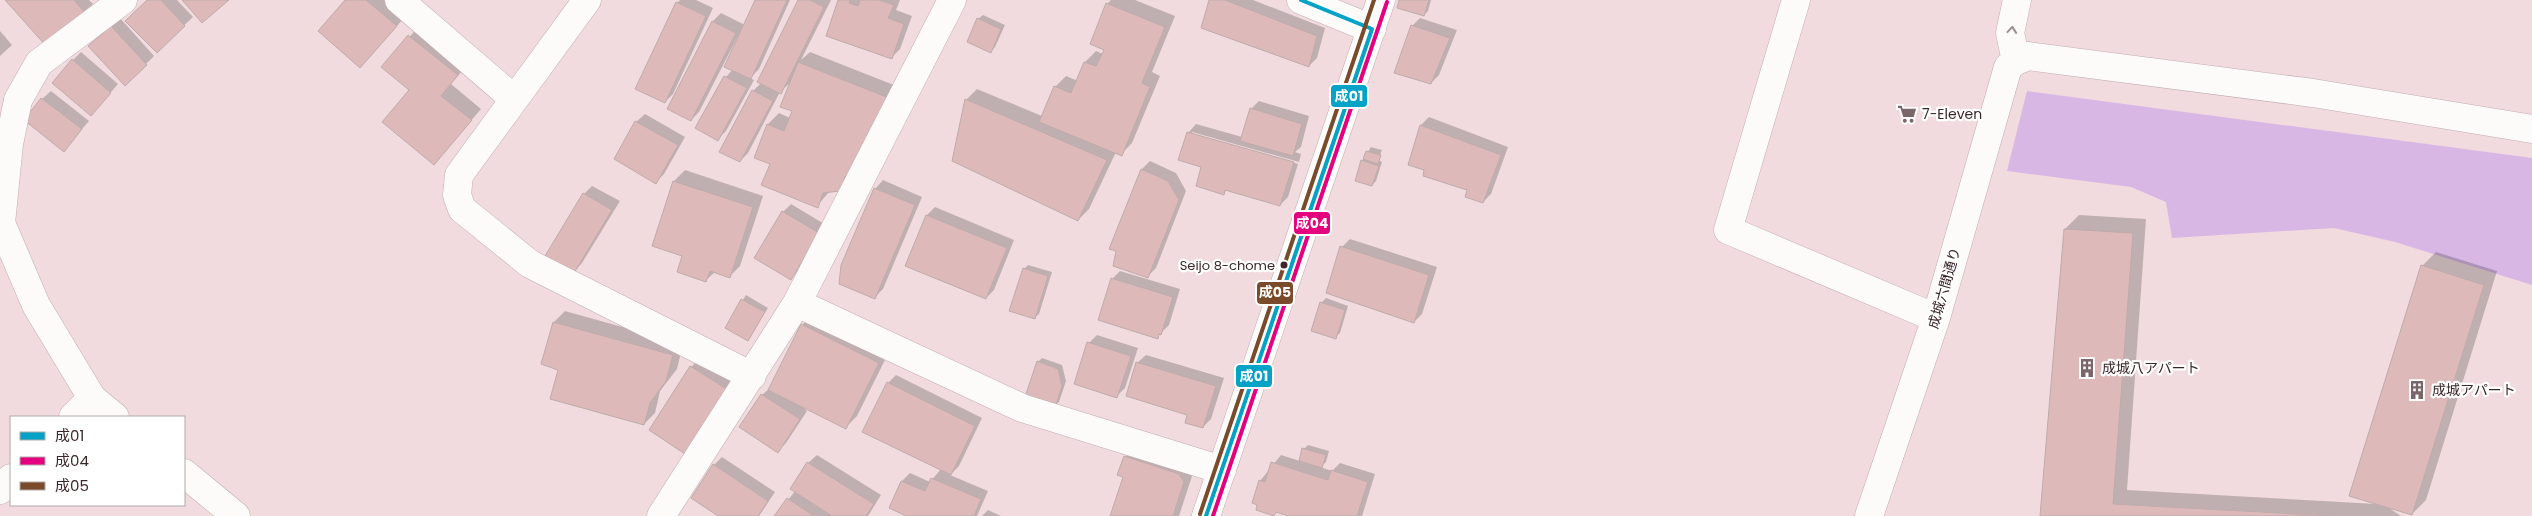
<svg xmlns="http://www.w3.org/2000/svg" width="2532" height="516" font-family="Poppins,'Noto Sans JP',sans-serif">
<rect width="100%" height="100%" fill="#f1dbde"/>
<path fill="#d9b7e5" d="M2027,91L2532,158V285L2395,242L2334,228L2172,238L2166,202L2131,187L2007,171Z"/>
<path fill="#0003" d="M7,0H89L93,4L47,45Z
M149,0H177L193,17L157,51Z
M346,0H384L404,18L368,59Z
M680,0H696L713,8L673,94L665,102L677,3Z
M757,0H790L759,69L750,78L754,80L726,131L718,139L697,128L726,77L733,69L739,39L737,38L699,112L691,120L713,21L721,13L745,25Z
M800,0H831L801,60L810,52L899,87L839,190L830,191L817,206L771,163L756,157L768,124L779,113L790,118L793,110L791,82L780,92L748,153L740,161L721,151L753,91L761,83Z
M840,0H900L896,10L912,16L900,49L891,58Z
M1111,0H1135L1175,16L1152,72L1160,76L1132,143L1121,154L1116,152L1089,209L1078,220L966,100L977,89L1042,116L1055,87L1066,76L1078,81L1085,62L1096,51L1103,54L1105,49L1107,4Z
M1210,0H1253L1325,28L1317,58L1309,66Z
M1401,0H1431L1428,11L1424,15Z
M983,15L1005,25L995,47L991,51L978,19Z
M120,18L154,56L146,64L98,38Z
M1420,18L1457,30L1439,75L1431,83L1412,26Z
M420,25L468,64L451,84L481,109L434,164L411,89L383,67Z
M0,31L12,45L0,56Z
M81,52L118,84L99,106L73,60Z
M51,91L89,121L64,150L42,99Z
M1259,101L1309,116L1301,147L1295,152L1301,154L1299,162L1192,132V134L1298,164L1288,197L1280,205L1227,189L1224,193L1203,166L1188,133L1196,124L1242,137L1251,109Z
M645,114L685,137L664,174L656,182L615,158L636,122Z
M1429,117L1508,147L1491,194L1483,202L1468,189L1410,164L1421,125Z
M1371,147L1382,150L1378,160L1382,162L1376,181L1372,185L1362,161Z
M1150,161L1176,173L1186,191L1156,268L1148,276L1117,250L1111,248L1142,169Z
M685,170L763,196L740,266L730,276L715,272L706,280L683,255L674,181Z
M883,180L922,197L883,289L875,297V189Z
M592,186L620,201L582,263L574,272L547,256L584,194Z
M791,204L826,225L799,270L791,278L783,212Z
M935,207L1014,240L994,290L986,298L927,215Z
M2079,215L2146,219L2127,490L2377,504L2422,266L2436,252L2497,271L2426,500L2412,514L2389,508L2401,516H2041L2065,229Z
M1350,239L1437,267L1422,314L1414,322L1342,247Z
M1028,265L1052,272L1039,314L1034,318L1024,269Z
M1120,271L1180,289L1169,325L1157,337L1112,279Z
M746,295L768,308L748,340L726,327Z
M1326,298L1348,306L1340,333L1335,337L1321,303Z
M565,311L683,344L677,369L660,391L655,413L644,424L559,369L543,364L554,322Z
M813,314L889,352L857,416L846,427L801,405L807,411L786,443L778,451L762,395L771,387L802,325Z
M1097,335L1138,348L1125,388L1117,396L1089,343Z
M1146,355L1224,378L1211,419L1203,427L1137,363Z
M1042,358L1062,365L1066,381L1059,402L1054,406L1038,362Z
M699,359L737,383L696,446L691,367Z
M896,375L982,418L959,466L950,475L988,491L977,516H908L890,507L902,481L910,473L930,482L941,469L888,383Z
M1308,445L1329,451L1326,462L1320,467L1332,471L1340,463L1375,474L1362,516H1292L1277,511L1274,514L1260,481L1281,455L1300,461L1304,449Z
M1136,446L1194,470L1179,516H1111L1124,476L1125,457Z
M817,455L881,495L868,516H776L795,491L792,489L808,463Z
M722,457L775,492L759,516H721L714,465Z
M988,510L1001,516H982Z"/>
<path fill="#ddbab9" stroke="#beabab" d="M5,0H74L85,13L47,47Z
M147,0H161L185,26L157,53L125,21Z
M182,0H229L202,23Z
M345,0H366L397,26L360,68L318,31Z
M755,0H787L751,79L724,67Z
M798,0H810L824,7L781,94L757,82Z
M838,0H850L849,3L858,6L860,0H879L894,5L888,18L904,24L892,59L826,36Z
M1209,0H1225L1317,36L1309,67L1201,28Z
M1399,0H1429L1424,16L1397,8Z
M676,2L706,16L665,103L635,89Z
M1106,3L1165,27L1142,83L1150,87L1122,156L1039,122L1054,86L1071,93L1084,62L1096,66L1104,50L1090,44Z
M977,18L1001,29L991,53L967,42Z
M712,21L736,33L691,121L667,109Z
M1411,25L1450,38L1431,84L1394,73Z
M111,26L147,65L125,86L88,46Z
M408,35L458,75L441,96L472,120L434,165L382,122L409,90L381,67Z
M72,59L111,93L91,116L52,83Z
M798,62L889,98L857,181L845,176L840,191L823,193L818,208L761,185L770,164L754,158L767,124L784,131L792,111L780,107Z
M724,76L747,88L718,141L695,128Z
M752,90L773,101L740,162L719,152Z
M41,98L82,129L64,152L24,120Z
M965,99L1107,160L1078,221L952,161Z
M1250,108L1302,124L1293,156L1240,141Z
M635,121L678,145L656,184L614,159Z
M1420,125L1501,155L1483,203L1465,197L1467,190L1423,176L1424,170L1408,165Z
M1187,132L1294,162L1280,206L1225,190L1224,195L1196,186L1201,167L1178,160Z
M1366,151L1381,155L1378,164L1363,159Z
M1361,160L1379,166L1372,186L1355,181Z
M1141,169L1168,181L1179,200L1148,278L1113,266L1116,251L1109,249Z
M673,181L753,207L730,278L710,271L706,282L677,272L682,256L652,246Z
M874,188L915,205L875,299L839,284L841,265Z
M583,193L612,210L574,273L545,256Z
M782,211L819,233L791,280L754,258Z
M926,215L1007,248L986,299L905,266Z
M2064,229L2133,233L2113,504L2333,516H2040Z
M1340,246L1429,275L1414,323L1326,293Z
M2421,265L2484,285L2412,515L2349,496Z
M1023,268L1048,276L1035,319L1009,311Z
M1111,278L1173,297L1161,335L1159,334L1158,339L1098,320Z
M741,299L765,312L748,341L725,328Z
M1320,302L1345,310L1336,339L1311,331Z
M553,322L673,355L666,381L650,403L644,425L550,399L558,370L541,364Z
M801,324L879,363L846,429L768,390Z
M1087,342L1131,356L1117,398L1074,384Z
M1037,361L1058,369L1062,386L1055,408L1025,397Z
M1136,362L1216,386L1203,428L1185,423L1187,415L1126,396Z
M690,366L730,391L688,456L649,430Z
M887,382L975,426L951,475L862,432Z
M761,394L800,419L778,453L739,427Z
M1302,448L1326,455L1322,468L1299,461Z
M1124,456L1179,474L1184,482L1173,516H1110L1123,477L1117,475Z
M807,462L874,504L866,516H832L790,489Z
M1271,462L1328,480L1331,470L1368,482L1357,516H1288L1276,512L1274,516L1256,510L1257,505L1252,503L1259,480L1265,482Z
M713,464L768,501L758,516H718L691,498Z
M931,478L981,499L974,516H906L889,508L901,481L925,491Z
M787,498L814,516H774Z"/>
<g fill="none" stroke-linecap="round" stroke-linejoin="round">
<g stroke="#c1adb0" stroke-width="29">
<path id="street" d="M399,0L514,99
M587,0L459,175L457,195L462,209L530,264L752,376
M1796,0L1728,230L1936,318
M2016,61L2010,33L2017,0
M797,303L1022,408L1222,470
M73,417L92,398
M115,417L92,398L36,305L1,223L9,144L18,100L39,63L123,0
M184,473L236,516
M0,490L11,478
M661,516L797,303L952,0
M1869,516L1936,318L2008,67L2016,61L2028,56L2313,93L2532,129"/>
</g>
<g stroke="#c1adb0" stroke-width="29">
<path id="secondary" d="M1301,0L1372,29
M1206,516L1381,0"/>
</g>
<use href="#street" stroke="#fdfafa" stroke-width="28"/>
<use href="#secondary" stroke="#fdfafa" stroke-width="28"/>
<g stroke="#fff" stroke-width="8">
<path id="bus-1" d="M1206,516L1372,29L1301,0"/>
</g>
<g stroke="#fff" stroke-width="8">
<path id="bus-2" d="M1213,516L1387,2"/>
</g>
<g stroke="#fff" stroke-width="8">
<path id="bus-3" d="M1200,514L1374,0"/>
</g>
<use href="#bus-1" stroke="#03a2c6" stroke-width="4"/>
<use href="#bus-2" stroke="#e5007d" stroke-width="4"/>
<use href="#bus-3" stroke="#7a4b2a" stroke-width="4"/>
</g>
<defs><path id="oneway-chevron" d="M-2-3.5L2.5 0L-2 3.5" fill="none" stroke-width="1.6" stroke-linecap="round" stroke-linejoin="round" transform="scale(1.25)"/></defs>
<use stroke="#9c9092" href="#oneway-chevron" transform="translate(2012 30) rotate(-85)"/>
<defs>
<g id="supermarket-bare" transform="scale(1.5)"><path d="M-6-5.5h2.5l.6 2H6L4.5 2H-2.5L-4.4-4H-6ZM-1.5 3.2a1.3 1.3 0 1 0 .1 0ZM3 3.2a1.3 1.3 0 1 0 .1 0Z" fill="#7b6669" stroke="#fff" stroke-width="2.5" paint-order="stroke"/></g>
<g id="building-bare" transform="scale(1.5)"><path d="M-4-6H4V6H1V3H-1V6H-4ZM-2.5-4.3h1.7v1.8h-1.7ZM.8-4.3h1.7v1.8H.8ZM-2.5-1h1.7V.8h-1.7ZM.8-1h1.7V.8H.8Z" fill="#7b6669" stroke="#fff" stroke-width="2.5" paint-order="stroke"/></g>
</defs>
<g fill-rule="evenodd">
<use href="#supermarket-bare" x="1907" y="114"/>
<use href="#building-bare" x="2087" y="368"/>
<use href="#building-bare" x="2417" y="390"/>
</g>
<circle fill="#3b272a" stroke="#fff" stroke-width="2" cx="1284" cy="265" r="4.5"/>
<g text-anchor="middle" dominant-baseline="central" stroke-width="4.5" stroke-linejoin="round" paint-order="stroke">
<g font-size="13" fill="#3b272a" stroke="#fff" text-anchor="end">
<text x="1275" y="265">Seijo 8-chome</text>
</g>
<g font-size="14" fill="#3b272a" stroke="#fff" text-anchor="start">
<text x="1922" y="114">7-Eleven</text>
<text x="2102" y="368">成城八アパート</text>
<text x="2432" y="390">成城アパート</text>
</g>
<g font-size="14" fill="#3b272a" stroke="#fff">
<text transform="translate(1944 288) rotate(-74)">成城六間通り</text>
</g>
</g>
<g stroke="#fff" stroke-width="2">
<rect x="1330" y="84" width="38" height="24" rx="5" fill="#03a2c6"/>
<rect x="1293" y="211" width="38" height="24" rx="5" fill="#e5007d"/>
<rect x="1256" y="281" width="38" height="24" rx="5" fill="#7a4b2a"/>
<rect x="1235" y="364" width="38" height="24" rx="5" fill="#03a2c6"/>
</g>
<g font-size="14" text-anchor="middle" font-weight="bold" fill="#fff">
<text x="1349" y="101">成01</text>
<text x="1312" y="228">成04</text>
<text x="1275" y="297">成05</text>
<text x="1254" y="381">成01</text>
</g>
<rect x="10" y="416" width="175" height="90" fill="#ffffff" stroke="#b1a9aa"/>
<rect x="20" y="432" width="25" height="8" fill="#03a2c6" stroke="#b1a9aa"/>
<text x="55" y="441" font-size="15" fill="#3b272a">成01</text>
<rect x="20" y="457" width="25" height="8" fill="#e5007d" stroke="#b1a9aa"/>
<text x="55" y="466" font-size="15" fill="#3b272a">成04</text>
<rect x="20" y="482" width="25" height="8" fill="#7a4b2a" stroke="#b1a9aa"/>
<text x="55" y="491" font-size="15" fill="#3b272a">成05</text>
</svg>
